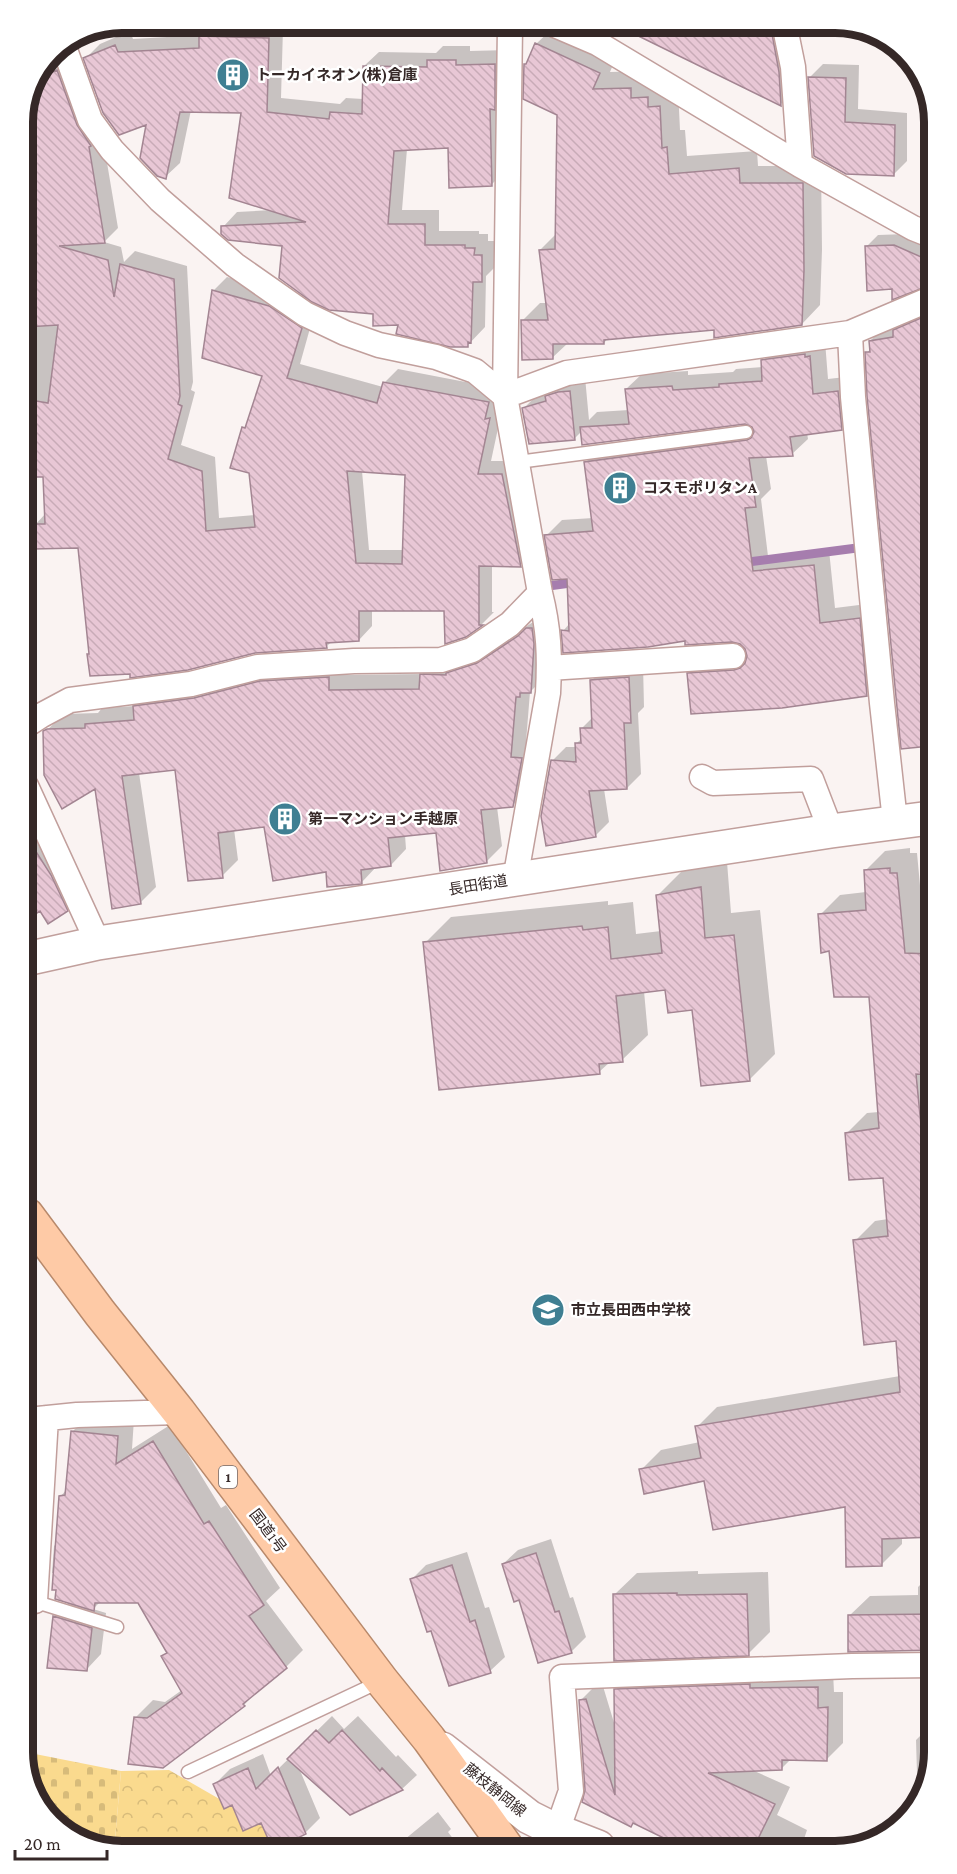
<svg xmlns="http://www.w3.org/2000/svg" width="957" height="1874" font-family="'Crimson Pro','Noto Sans JP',serif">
<defs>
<pattern id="forest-crowns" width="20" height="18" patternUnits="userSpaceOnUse" patternTransform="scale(1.5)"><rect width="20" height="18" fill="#fada8e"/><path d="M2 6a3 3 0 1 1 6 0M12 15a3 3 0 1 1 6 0" fill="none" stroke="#d7bb7a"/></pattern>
<pattern id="cemetery-stones" width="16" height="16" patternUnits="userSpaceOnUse" patternTransform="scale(1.5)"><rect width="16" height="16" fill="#fada8e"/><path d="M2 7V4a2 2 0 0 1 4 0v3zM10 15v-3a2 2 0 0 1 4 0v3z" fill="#d7bb7a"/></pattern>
<pattern id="building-back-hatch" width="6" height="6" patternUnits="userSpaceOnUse" patternTransform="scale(1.5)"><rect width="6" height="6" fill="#e8c7d5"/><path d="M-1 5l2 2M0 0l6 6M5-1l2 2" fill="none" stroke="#c8abb7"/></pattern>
</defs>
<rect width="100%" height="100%" fill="#faf3f2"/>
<path fill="url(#forest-crowns)" d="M169,1770L242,1812L296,1850L114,1851L121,1771Z"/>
<path fill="url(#cemetery-stones)" d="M30,1753L121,1771L114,1851L66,1835L30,1790Z"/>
<path fill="#0003" fill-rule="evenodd" d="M790,23L799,86L781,104L625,27V25Z
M829,23H842L848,25L829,26Z
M555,26L617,55L610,72L649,71L678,89L680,130H685L687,156L757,151L758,166H821L822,250L820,305L802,324L715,329L608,338L604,343H568L552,358L522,321L540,303H547L540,250L556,234L559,114L529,61L536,44Z
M283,28L281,98L340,104L346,98L363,99L364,66L379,52L436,53L443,46H470V51L509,50L506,170L491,185L450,147L407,149L402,210H439V231H479V234H488V241H496V266L486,276L485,327L467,346L400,324L374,312L284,245L223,227L237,212L272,210L243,112L191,110L180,163L165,177L148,122L85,59L100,44L130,31L133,39L201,35V29Z
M64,44L102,133L118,228L104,242L121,247L124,262L135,251L187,266L193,382L191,390L195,392L181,445L215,457L219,518L255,515L244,428L248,423L264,375L213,291L227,277L283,293L314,314L300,364L383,387L384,383L398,369L502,389L503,405L491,461H515L534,552L520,565H492V612H494L482,624L465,636L445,609H372V626L359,640L332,641L326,647L254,652L131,673L90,653L79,546L35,525L46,513L44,476H24V338H29L26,302H24L23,116L52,51ZM362,471L406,474L404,550H369Z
M823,64L859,65L858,109L907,113V161L894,174L847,173L810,77Z
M907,234L928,243V284L893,288L866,247L878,235Z
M928,304L930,744L903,747L867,353L871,348L870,341L892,319Z
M825,341L828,379L854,376L857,413L841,429L807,433L808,439L792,454L766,456L771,489L761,499L768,556L829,550L835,608L875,603L882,678L866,694L689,674L705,658L749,655L746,647L739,642L563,631L570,623L568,577L546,536L562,520L593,518L586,462L602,446L754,426L745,422L582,431L574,439L523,409L538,394L585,377L589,420L597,412L629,410L626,389L642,374L688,371V375L733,372L736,369L763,367V361L778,345Z
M536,620L546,676L530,692L526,742L537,743L529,789L513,805L497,807L502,846L486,862L437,832L405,835L406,849L391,865L377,866L362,882L328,870L265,825L234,829L238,860L222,876L176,769L139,773L156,887L140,903L96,786L45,732L64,714L98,713L102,708L135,706L150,691L344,662V675L422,674L437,659L494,648Z
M643,664L644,707L638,713L641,774L627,788L604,789L609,822L595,836L552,761L566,747H577V743L582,738L581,729L593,717L592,680L606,666Z
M49,825L82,895L67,910L40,909L26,918V839Z
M910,848V853H917L931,1004L934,1648L850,1650L849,1616L870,1596L918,1595V1587L931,1574L930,1536L902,1537V1544L882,1564L847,1505L706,1479L641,1470L661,1450L700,1442L697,1427L717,1407L900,1376L897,1340L855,1241L875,1221L888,1219L885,1176L846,1134L867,1113L879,1112L870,996L830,950L820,915L840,895L866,892L865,871L885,851Z
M727,862L731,913L760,910L775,1054L749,1080L694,1008L667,989L644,991L648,1035L622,1060L610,1062L599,1072L425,943L451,917L608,901V905L633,902L636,934L661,931L657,896L683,870Z
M89,1415L134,1419L132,1449L170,1425L221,1508L226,1505L280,1588L266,1601L303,1650L286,1667L260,1688L244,1705L163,1767L136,1717L153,1700L165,1702L182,1690L163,1656L168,1651L139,1601H101L93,1609L106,1613L101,1654L87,1669L54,1616L69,1602L55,1573H52L54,1546L57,1543L61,1496L66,1490L72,1432Z
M551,1539L570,1598L573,1597L586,1637L571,1652L520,1598L503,1564L518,1550Z
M467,1552L485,1608L489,1607L505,1657L490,1671L432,1629L412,1579L426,1565Z
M698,1571V1574L768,1572L770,1632L748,1654L615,1594L637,1573Z
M833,1672L834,1692H843V1743L827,1759H791L782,1768L752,1770L790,1787L777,1815L807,1830L802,1845L684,1846L587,1790L581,1700L597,1684L602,1683L615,1726L616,1690L632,1673Z
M934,1691V1752L918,1807L916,1740L927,1729L926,1699Z
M332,1716L344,1729L358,1716L396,1757L398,1755L417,1775L402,1789L350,1813L299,1768L320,1818L305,1833L262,1821L233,1803L215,1784L230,1769L263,1754L271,1776Z
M438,1812L451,1829L448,1832L460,1848L393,1849Z"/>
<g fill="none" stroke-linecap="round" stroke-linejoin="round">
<path stroke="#a67dae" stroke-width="9" d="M740,563L857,548
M541,587L578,582"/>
</g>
<path fill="url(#building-back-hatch)" stroke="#a38592" stroke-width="1.5" fill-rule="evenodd" d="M770,23L779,72L781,106L616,25Z
M199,36L269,38L267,112L329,119L330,112L362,114L363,66L427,67V60H456V65L495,64V110L490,109L492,186L449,188L448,148L394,151L388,224H425V245H465V248H475L474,255H482V282H473L471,343L468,342V347H450L396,334L398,325L373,326V314L329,310L312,302L279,278L282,246L228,240L221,234V226L306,222L229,198L241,113L180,112L166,179L157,176L140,158L146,125L119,135L103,113L83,58L115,45L118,52L199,48Z
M535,43L600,73L593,89L631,88V98L648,97V107L660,106L662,148L667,147L669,174L739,168L740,183H803L804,270L802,325L714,338V330L604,340V344H553V359L522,360L521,320H548L539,250L555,249L557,115L523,99L524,64H526Z
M57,70L77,125L91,146L89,147L105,243L59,246L108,260L114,297L120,264L174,279L180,396L178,404L182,406L168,459L202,471L206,531L255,527L249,473L230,468L242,427L245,428L262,376L202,358L212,290L269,306L302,328L287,378L377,403L383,382L489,402L485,419L490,418L478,474H502L521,567L479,566V625H483L466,637L445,644L444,611H359V641L326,643L327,648L255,653L188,670L130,678V674L90,676L87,654H89L78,548L34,549L33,524H45L43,477H24V413L29,414L31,400L48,403L58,325L26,327L23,290V116L40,77ZM347,471L405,475L402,564L356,563Z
M808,77L846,78L845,122L895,125L894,176L846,174L814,156Z
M894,245L928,260V286L892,300V289L867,291L865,246Z
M928,315L930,746L901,749L867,396L865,352H870L869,341L893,337V330Z
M805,354V357L810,356L813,394L838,391L842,430L790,437L793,456L749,458L756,507L745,508L753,571L814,565L820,623L860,618L867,696L782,708L691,714L687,673L734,670L740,668L745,663L747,656L745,649L740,644L732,642L685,645V641L648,647L563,653L561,630L569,631L567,579L552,580L544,535L593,531L584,462L747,440L751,438L754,432L752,427L745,424L582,445L580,427L629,424L625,389L672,386L673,390L719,387V384L762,381L761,360Z
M570,391L575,440L529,444L522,408L546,401L545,396L558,392Z
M526,628H532L534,644L531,693H520V697H516L511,757L522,758L513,807L481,810L487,863L440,871L436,833L388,838L391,866L361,870L362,884L327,887L326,872L273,881L264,827L218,833L223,878L188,881L175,770L122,776L141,904L112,909L95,789L62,809L44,775L43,731L47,729L85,728V724L134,720L133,706L194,698L260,681L329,677V690L419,689L420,674L446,675V673L477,663L518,636Z
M629,677L631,723H624L627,789L589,791L596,837L546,846L541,816L551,760L576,762L575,743H581L580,728H592L590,680Z
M26,836L51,875L68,911L48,924L40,911L26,920Z
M890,868V873H897L905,953L931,954V1075L916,1074L932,1239L934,1537L882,1539V1566L846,1567L845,1507L713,1530L704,1481L644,1494L639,1469L701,1458L695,1426L900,1392L896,1341L864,1345L853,1240L888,1236L883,1178L849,1180L845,1133L879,1128L869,997H834L829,951L821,953L818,914L866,910L864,870Z
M701,887L705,938L734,935L750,1081L701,1086L692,1010L668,1013L665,990L616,996L623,1062L599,1064L600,1074L439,1090L423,942L582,926L583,930L608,927L611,959L662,953L656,895Z
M71,1431L118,1436L116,1464L153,1441L204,1524L209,1521L264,1605L249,1616L287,1668L243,1704L245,1706L163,1768L128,1764L134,1717L147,1718L182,1693L161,1656L167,1653L138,1603H95L94,1611L55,1599L56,1590H52L59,1496L65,1495Z
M536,1553L555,1612L559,1611L572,1653L538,1663L519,1600L514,1602L502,1564Z
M452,1565L470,1622L475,1620L491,1673L449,1686L431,1631L427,1632L410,1579Z
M677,1593V1595L747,1594L749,1656L614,1661L613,1594Z
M934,1614V1650L848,1652V1615Z
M53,1616L92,1628L87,1671L47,1668Z
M750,1684V1688L818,1687V1708L828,1707L827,1761L782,1760V1770L708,1773L775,1804L755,1845L680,1846L633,1823L631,1827L582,1802L585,1790L579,1700L586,1699L615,1795L614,1689Z
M316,1730L329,1743L342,1730L380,1771L382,1768L403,1790L350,1815L287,1759Z
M278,1767L306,1834L273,1850L261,1823L243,1831L232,1805L224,1809L213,1784L248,1768L256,1789Z"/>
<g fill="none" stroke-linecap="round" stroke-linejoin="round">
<g stroke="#c19f9c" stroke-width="15">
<path id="service" d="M518,462L746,432
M30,1600L117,1627
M188,1772L379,1682"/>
</g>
<g stroke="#c19f9c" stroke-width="27">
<path id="minor" d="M784,23L793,67L800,165
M555,25L597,43L800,165L913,228L928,234
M510,26L505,396L540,593C549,629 550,656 548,693L515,880
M63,44L90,120L112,150L160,200L235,265L305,314L345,333L379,345L436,357L475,371L505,396L567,373L850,333L928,300
M850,333L853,397L882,703L895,821
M549,668L733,656
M25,726L42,715L70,700L191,684L258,667L354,661L441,660L472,650L510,624L540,593
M702,777L713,783L811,779L831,831
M26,786L98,943
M28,1420L77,1415L179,1412
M35,1601L46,1418
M557,1831L571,1791L562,1677L852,1666L934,1665"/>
</g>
<g stroke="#c19f9c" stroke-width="36">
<path id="secondary" d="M26,959L98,943L831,831L930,818
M442,1749L529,1817L557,1831L598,1847"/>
</g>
<g stroke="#b8896b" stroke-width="36">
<path id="trunk" d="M27,1215L100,1313L179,1412L382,1681L429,1739L507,1848"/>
</g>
<use href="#service" stroke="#fff" stroke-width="12"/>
<use href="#minor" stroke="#fff" stroke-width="24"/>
<use href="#secondary" stroke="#fff" stroke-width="33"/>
<use href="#trunk" stroke="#fecaa6" stroke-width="33"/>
</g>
<defs>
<g id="building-disc" transform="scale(1.725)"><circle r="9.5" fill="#3f7f92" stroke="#fff"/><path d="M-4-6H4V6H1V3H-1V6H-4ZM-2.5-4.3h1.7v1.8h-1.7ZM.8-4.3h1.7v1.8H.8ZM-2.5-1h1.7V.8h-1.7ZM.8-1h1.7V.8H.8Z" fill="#fff"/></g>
<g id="school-disc" transform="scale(1.725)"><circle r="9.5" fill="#3f7f92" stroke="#fff"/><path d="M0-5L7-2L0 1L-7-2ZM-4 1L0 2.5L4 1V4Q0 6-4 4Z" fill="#fff"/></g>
</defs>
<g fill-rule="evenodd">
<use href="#building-disc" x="233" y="75"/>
<use href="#building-disc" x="620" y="488"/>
<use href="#building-disc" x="285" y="819"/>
<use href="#school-disc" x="548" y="1310"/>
</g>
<g text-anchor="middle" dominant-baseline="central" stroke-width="5" stroke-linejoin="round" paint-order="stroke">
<rect fill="#fff" stroke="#726868" stroke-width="1.5" x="219" y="1466" width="18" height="22" rx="4.5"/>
<g font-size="14" font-weight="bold" fill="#352827">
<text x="228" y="1477">1</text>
</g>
<g font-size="15" font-weight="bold" fill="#352827" stroke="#fff" text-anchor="start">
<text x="256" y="75">トーカイネオン(株)倉庫</text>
<text x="643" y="488">コスモポリタンA</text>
<text x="308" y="819">第一マンション手越原</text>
<text x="571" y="1310">市立長田西中学校</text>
</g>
<g font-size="15" fill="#352827" stroke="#fff">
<text transform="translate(478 885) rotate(-9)">長田街道</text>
<text transform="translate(268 1531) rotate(53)">国道1号</text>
<text transform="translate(495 1790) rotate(39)">藤枝静岡線</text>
</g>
</g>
<path d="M0 0H957V1874H0ZM122 33H835A89 89 0 0 1 924 122V1752A89 89 0 0 1 835 1841H122A89 89 0 0 1 33 1752V122A89 89 0 0 1 122 33Z" fill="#fff" fill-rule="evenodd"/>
<path fill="none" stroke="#352827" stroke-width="8" d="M122 33H835A89 89 0 0 1 924 122V1752A89 89 0 0 1 835 1841H122A89 89 0 0 1 33 1752V122A89 89 0 0 1 122 33Z"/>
<path d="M15 1850v9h92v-9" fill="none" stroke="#352827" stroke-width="3"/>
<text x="24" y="1850" font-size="18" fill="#352827" stroke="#ffffff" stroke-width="4.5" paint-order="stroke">20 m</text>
</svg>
